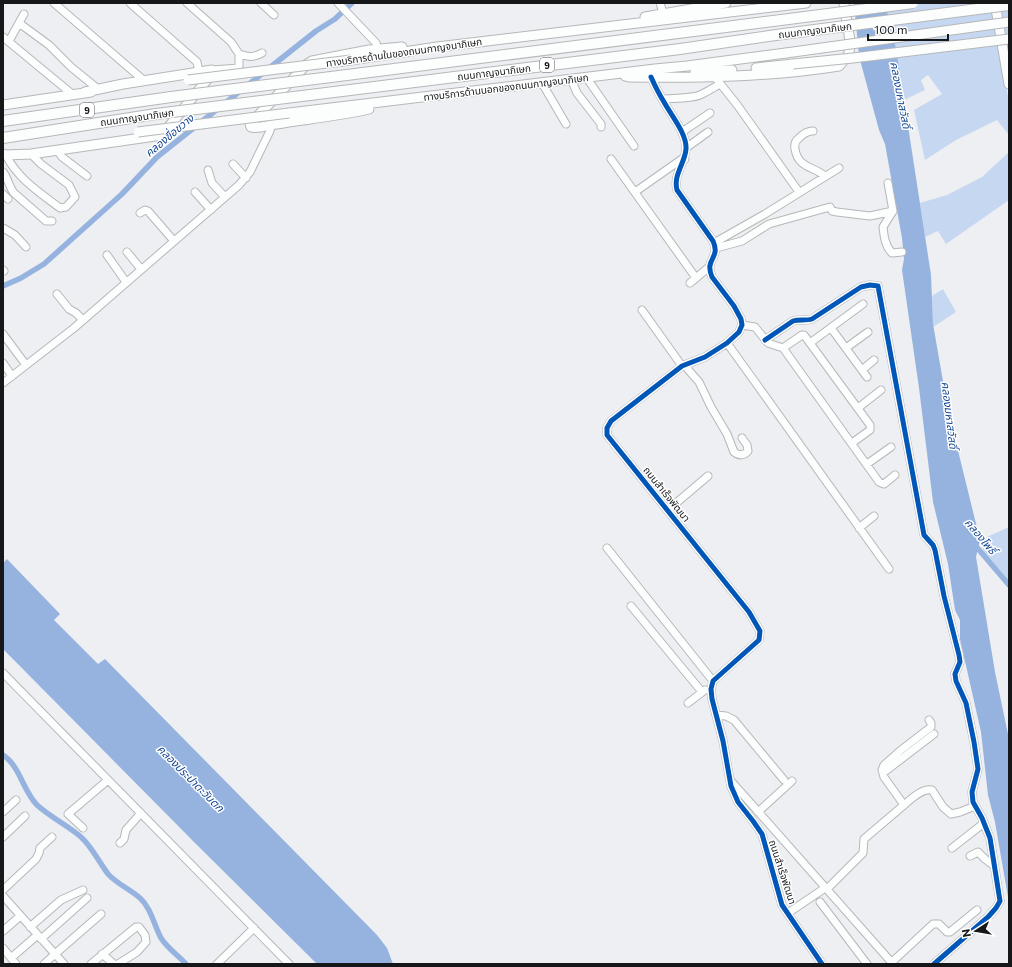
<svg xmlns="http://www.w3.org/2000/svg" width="1012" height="967" font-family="Commissioner,'Noto Sans Thai',sans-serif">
<rect width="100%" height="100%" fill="#edeff2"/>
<path fill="#c6d7f1" d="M885,3H993L1009,103V135L997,120L956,140L925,160L914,110L942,94L928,75L921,80L925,90L904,100L896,48Z
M1000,3H1009V57Z
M1009,152V200L946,244L938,231L925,237L920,203L947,195L982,177Z
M943,289L956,312L933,327L932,296Z
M1009,527V581L984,552L980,540Z"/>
<path fill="#96b3e0" d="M854,3H885L896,48L931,275L933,324L948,410L980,540L976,557L995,672L1009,739V903L995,822L988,795L981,732L960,639V620L955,610L948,564L933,502L919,388L902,270L904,259L902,238L885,144L879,130L859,56Z
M7,559L60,614L54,620L98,664L105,659L377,935L387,948L393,964H317L195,843L3,649V563Z"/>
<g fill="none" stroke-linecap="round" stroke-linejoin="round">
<path stroke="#96b3e0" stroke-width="5.5" d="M3,286L21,278L44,264L122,194L157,157L316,31L335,19L352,3
M974,544L1009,585
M3,755C20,766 23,791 37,805C50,817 67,825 81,837C92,847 99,862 108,874C117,884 130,889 140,898C151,908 154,925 161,938C168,949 178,955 186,964"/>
<g stroke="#b6b7b9" stroke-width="9">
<path id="minor" d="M54,3L141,78L142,81
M130,3L197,62L199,72
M187,3L231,42L239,54V68L212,70
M261,3L274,15
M338,3L376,43L378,49
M660,3L663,13
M19,23L49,45L71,67L98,89
M3,37L72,94
M9,41L24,14
M239,54C249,57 253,58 262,53
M586,77L634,146
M651,77C655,86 659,94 664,102C671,115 687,134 686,149C685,163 673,175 677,190L713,241C721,259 704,258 712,277L734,306L741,319L742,325L739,332L727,343L705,357L682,366L611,421L607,428V435L749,612L760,631L759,640L713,681L711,689L712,699L723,741L731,786L738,802L753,821L762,834L782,905L822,964
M715,77L738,106L799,192
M571,79L577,93L601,124V127
M542,83L566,124
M662,99C673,98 690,99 700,95C707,92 713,88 720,84
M813,131C807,131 803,134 799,138C795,141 794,144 795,149C798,168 813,166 825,176
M682,132L710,113
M686,148L708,132
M57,150L62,157L87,176
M6,155C17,178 40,193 60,208L66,207L75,197L69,185L41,164L31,154
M611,159L696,278
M233,164L246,178
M208,170L212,183L225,197
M3,172C8,178 9,187 14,193L46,221H52
M888,183L893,211L883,227C884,236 885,246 892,253L902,252
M195,192L211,210
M635,192L682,159H685
M3,194L8,199
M140,213L145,210L148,211L174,241
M3,228L15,235L26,247
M714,243L765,214L839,168
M716,248L742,241L769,224L830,207L832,211L837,212L870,216L893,211
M127,252L141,269
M107,255L126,282
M3,270L4,271
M690,283L709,267
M57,294L69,309L76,313L82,319
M642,310L682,366
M742,325L755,327L768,343L783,348L879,482L884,484L895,475
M831,328L867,377
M3,334L26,365
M765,340L793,321C799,319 806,321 812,319L861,287L870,285L878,286L924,535L933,545L935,550L944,596L959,655L960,662L955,674L956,681L966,703L974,742L978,769L972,792L973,802L982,818L990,838L1000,901L996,908L988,917L934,964
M727,343L889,569
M810,343L863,304
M783,348L802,335H804L870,425V430L852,443
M846,348L868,332
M3,363L12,376
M685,366L699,382L711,407L727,434L734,452C739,456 744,456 748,451L747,445L742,438
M862,370L874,360
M3,383L74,328L239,185L250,172L270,131L271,124
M858,408L881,390
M867,464L891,447
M668,510L708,476
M859,528L874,516
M607,548L713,681
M631,606L702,692
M3,673L289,964
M688,703L705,690
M716,715L726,716L734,720L784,780
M929,720L931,723V727L901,750L884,765L882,770L884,777L904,805C911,799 922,788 932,790L943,807L951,814L960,812L975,806
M883,773L934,734
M731,781L893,964
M3,812L16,800
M758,812L792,781
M83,828L68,814L108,780
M3,837L25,816
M120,843L124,839L126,830L141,813
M952,848L984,823
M970,856L978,852L985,859L993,865
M827,889L863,853L864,839L904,805
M3,890L36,859L39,853L40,848L52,837
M3,896L64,964
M820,902L867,964
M788,913L825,888
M30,927L61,900L83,890
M3,931L18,918
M41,939L87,898
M3,948L16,964
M55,954L101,914
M102,954L114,964
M11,958L34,938
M891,963L933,924H939L947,932H950L977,910
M44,964L54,955
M91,964L136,927H139L145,935L146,942L137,952L118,964
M217,964L254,928"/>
</g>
<g stroke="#b6b7b9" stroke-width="11">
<path id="major" d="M995,3L1009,84
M645,17L726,3
M351,60L437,47L806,3
M756,68L793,64
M695,72L732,70
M625,76L629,77C699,78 770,77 839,66L849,54L850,41L844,3
M3,105L91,92
M369,109C338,116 307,119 276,124C268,125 259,129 251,127L250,124L307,64L312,61L369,50L402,47
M289,113L655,69L687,66L786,53
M3,154L6,155L31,154L162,135L206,81L212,70L123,84L85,92"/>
</g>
<g stroke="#b6b7b9" stroke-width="12">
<path id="highway" d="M331,77L781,20
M310,95L680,49L783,34
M3,121L171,97
M3,138L156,114"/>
</g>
<use href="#minor" stroke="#fcfdfd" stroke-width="7"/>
<use href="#major" stroke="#fcfdfd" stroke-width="9"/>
<use href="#highway" stroke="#fcfdfd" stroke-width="10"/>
<g stroke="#b6b7b9" stroke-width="11" stroke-linecap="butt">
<path id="major-bridge" d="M786,53L1009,22
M793,64L853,58L1009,39
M188,80L351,60
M138,132L289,113"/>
</g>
<g stroke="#b6b7b9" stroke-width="12" stroke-linecap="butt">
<path id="highway-bridge" d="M781,20L913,3
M783,34L1009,5
M171,97L331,77
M156,114L310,95"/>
</g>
<use href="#major-bridge" stroke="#fcfdfd" stroke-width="9"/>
<use href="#highway-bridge" stroke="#fcfdfd" stroke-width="10"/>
<g stroke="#fff" stroke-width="8">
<path id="cycleway" d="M651,77C655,86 659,94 664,102C671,115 687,134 686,149C685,163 673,175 677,190L713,241C721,259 704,258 712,277L734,306L741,319L742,325L739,332L727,343L705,357L682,366L611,421L607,428V435L749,612L760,631L759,640L713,681L711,689L712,699L723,741L731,786L738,802L753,821L762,834L782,905L822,964
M765,340L793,321C799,319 806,321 812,319L861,287L870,285L878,286L924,535L933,545L935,550L944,596L959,655L960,662L955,674L956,681L966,703L974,742L978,769L972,792L973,802L982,818L990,838L1000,901L996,908L988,917L934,964"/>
</g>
<use href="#cycleway" stroke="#0057b8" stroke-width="5"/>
</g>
<g text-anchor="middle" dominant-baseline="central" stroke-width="3" stroke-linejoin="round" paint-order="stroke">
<g fill="#fff" stroke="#5c5d5e" stroke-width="1">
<rect x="540" y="58" width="14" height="14" rx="3"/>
<rect x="80" y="103" width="14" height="14" rx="3"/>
</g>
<g font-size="9" font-weight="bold" fill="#161719">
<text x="547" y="65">9</text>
<text x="87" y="110">9</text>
</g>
<g font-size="10" fill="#161719" stroke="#fff">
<text transform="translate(815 30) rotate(-7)">ถนนกาญจนาภิเษก</text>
<text transform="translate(404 52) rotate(-8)">ทางบริการด้านในของถนนกาญจนาภิเษก</text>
<text transform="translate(494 72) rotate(-7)">ถนนกาญจนาภิเษก</text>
<text transform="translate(506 87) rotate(-7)">ทางบริการด้านนอกของถนนกาญจนาภิเษก</text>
<text transform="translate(137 117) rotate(-8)">ถนนกาญจนาภิเษก</text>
<text transform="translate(667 494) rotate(51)">ถนนสำเร็จพัฒนา</text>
<text transform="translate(783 872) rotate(72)">ถนนสำเร็จพัฒนา</text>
</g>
<g font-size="11" font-style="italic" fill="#124590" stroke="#fff">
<text transform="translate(901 95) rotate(79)">คลองมหาสวัสดิ์</text>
<text transform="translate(169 135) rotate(-40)">คลองขื่อขวาง</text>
<text transform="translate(950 415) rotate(83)">คลองมหาสวัสดิ์</text>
<text transform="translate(981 536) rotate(50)">คลองโพธิ์</text>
<text transform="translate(191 778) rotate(45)">คลองประปาตะวันตก</text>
</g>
</g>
<rect width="1012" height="967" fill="none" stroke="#161719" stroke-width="8"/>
<g transform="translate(976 931) rotate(258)" stroke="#ffffff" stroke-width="3" paint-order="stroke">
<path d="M0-3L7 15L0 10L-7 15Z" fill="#161719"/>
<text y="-6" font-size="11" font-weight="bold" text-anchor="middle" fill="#161719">N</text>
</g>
<path d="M868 34v6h80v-6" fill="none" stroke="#161719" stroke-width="2"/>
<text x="874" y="34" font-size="12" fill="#161719" stroke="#ffffff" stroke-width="3" paint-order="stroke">100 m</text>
</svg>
